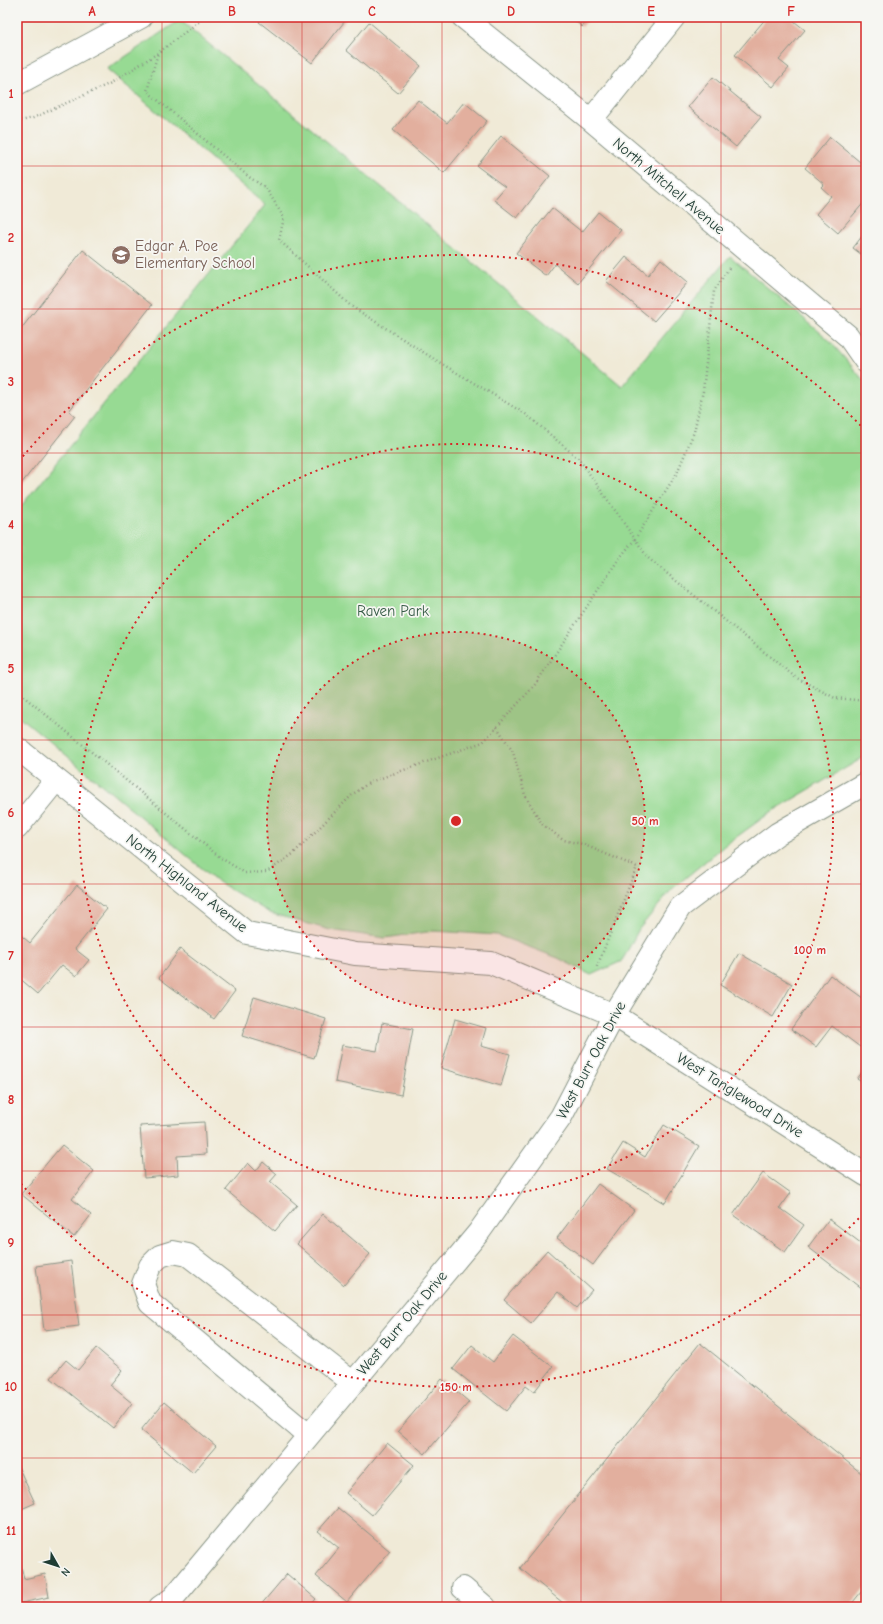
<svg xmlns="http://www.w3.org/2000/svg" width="883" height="1624" font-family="'Comic Neue',sans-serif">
<rect width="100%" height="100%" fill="#f6f6f2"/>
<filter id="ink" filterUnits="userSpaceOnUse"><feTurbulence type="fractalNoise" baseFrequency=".025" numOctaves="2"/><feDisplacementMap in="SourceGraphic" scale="8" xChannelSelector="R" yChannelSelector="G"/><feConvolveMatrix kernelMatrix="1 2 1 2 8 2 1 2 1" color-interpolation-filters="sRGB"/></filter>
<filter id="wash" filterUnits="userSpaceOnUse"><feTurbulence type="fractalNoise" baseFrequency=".012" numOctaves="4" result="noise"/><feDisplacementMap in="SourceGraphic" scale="16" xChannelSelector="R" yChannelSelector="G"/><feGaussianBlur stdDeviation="0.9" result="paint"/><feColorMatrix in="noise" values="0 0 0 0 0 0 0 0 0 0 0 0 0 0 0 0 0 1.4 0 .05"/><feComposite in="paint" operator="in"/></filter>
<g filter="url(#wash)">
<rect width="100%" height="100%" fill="#f0ead7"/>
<path fill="#97da93" stroke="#5b8c64" d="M180,20L622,386L730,256L828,339L866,383V756L771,812L724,846L672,889L639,929L622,961L591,975L558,958L497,935L434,931L385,938L330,930L270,913L217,881L17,714V511L265,205L107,69Z"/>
<g id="blocks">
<path fill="#e2af9e" d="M263,17H348L312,63L259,22Z
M571,17H590L582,27Z
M767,17H789L805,30L779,60L789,68L773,87L735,55Z
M369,22L421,66L398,93L346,50Z
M713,77L761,117L736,147L688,107Z
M418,100L447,123L464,102L487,121L444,173L393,130Z
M501,136L550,176L517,218L494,200L505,187L477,166Z
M830,137L866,167V200L838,233L816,214L831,196L821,187L824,184L805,168Z
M552,208L582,232L598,212L621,230L578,283L555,264L546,276L516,253Z
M866,231V258L853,248Z
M83,250L152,305L69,411L75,416L17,489V334Z
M626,257L648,275L661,259L688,282L654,321L606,281Z
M77,885L107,909L75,949L89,960L76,976L62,965L38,994L17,976V932L30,943Z
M180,949L235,991L214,1019L159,978Z
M739,953L792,984L773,1017L720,985Z
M830,975L866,1001V1039L860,1047L832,1026L816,1047L791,1029Z
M254,997L326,1019L314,1058L242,1036Z
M455,1019L486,1028L481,1046L510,1054L501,1086L441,1068Z
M382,1023L413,1029L401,1095L335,1082L342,1045L377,1051Z
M866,1067V1085L857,1079Z
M204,1122L206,1154L177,1156L178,1175L144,1178L140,1126Z
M664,1125L699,1146L665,1203L607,1169L623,1143L645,1157Z
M62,1145L94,1171L72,1199L91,1215L74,1237L21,1194Z
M263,1162L277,1174L270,1182L297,1205L275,1231L226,1190L248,1163L256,1171Z
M763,1173L791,1193L780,1208L804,1225L785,1252L733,1215Z
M598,1184L634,1210L593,1265L557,1238Z
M323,1214L370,1254L344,1285L297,1244Z
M829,1219L866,1247V1285L863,1289L808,1247Z
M547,1250L592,1290L577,1308L558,1292L531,1323L504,1300Z
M71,1261L79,1326L44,1330L36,1266Z
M513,1336L553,1367L534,1392L526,1386L506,1411L453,1369L472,1345L493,1362Z
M700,1343L866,1477V1586L849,1607H568L520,1568Z
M96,1348L122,1370L110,1385L132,1403L113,1428L51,1378L66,1360L78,1370Z
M442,1379L469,1402L425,1454L398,1431Z
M164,1402L216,1446L193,1473L141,1430Z
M387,1443L414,1465L372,1515L346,1493Z
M17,1464L35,1503L17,1511Z
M338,1508L390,1551L347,1602L316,1576L339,1548L318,1531Z
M17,1547L24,1579L45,1574L49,1597L17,1604Z
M287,1574L316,1599L309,1607H259Z"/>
</g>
</g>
<g filter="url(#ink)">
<use href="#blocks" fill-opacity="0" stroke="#889486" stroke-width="1"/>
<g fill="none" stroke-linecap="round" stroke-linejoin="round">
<g stroke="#889486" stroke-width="24">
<path id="minor" d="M463,17L591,120L848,336L866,362
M17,84L141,17
M591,120L674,17
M17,748L247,933L355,954L491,963L614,1015L866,1175
M17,828L56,780
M308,1435L150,1303L143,1284L150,1266L160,1256L173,1252L188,1255L352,1382
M463,1588L485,1607
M160,1607L173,1598L479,1232L561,1117L614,1015L680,907L777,834L866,783"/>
</g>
<path stroke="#889486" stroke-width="2.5" stroke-dasharray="1 3" stroke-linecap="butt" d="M17,122L33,118L111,83L158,53L205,17
M729,268L714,291L703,391L694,432L677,473L635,539L648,558L795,677L835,698L866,701
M17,691L221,858L245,873L267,872L293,854L353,794L370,782L483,742L534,686L618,560L635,539L579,459L527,415L434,359L351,306L279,240L284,218L266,188L249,177L147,91L158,53
M497,727L513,752L525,795L542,824L563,840L582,844L637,867L596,969"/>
<use href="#minor" stroke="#fff" stroke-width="22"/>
</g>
</g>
<path fill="none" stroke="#d62828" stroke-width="1" stroke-opacity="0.55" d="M162,17V1607M302,17V1607M442,17V1607M581,17V1607M721,17V1607M17,166H866M17,309H866M17,453H866M17,597H866M17,740H866M17,884H866M17,1027H866M17,1171H866M17,1315H866M17,1458H866"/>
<circle cx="456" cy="821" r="189" fill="#d62828" fill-opacity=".12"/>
<g fill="none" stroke="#d62828" stroke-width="2" stroke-dasharray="2 4">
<circle cx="456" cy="821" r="189"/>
<circle cx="456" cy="821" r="377"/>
<path d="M863 1214A566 566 0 0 1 19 1181M19 461A566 566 0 0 1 863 428"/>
</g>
<defs>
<g id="school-disc" transform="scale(1)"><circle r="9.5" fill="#8d6e63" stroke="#f6f6f2"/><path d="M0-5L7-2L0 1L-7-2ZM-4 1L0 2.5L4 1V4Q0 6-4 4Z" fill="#fff"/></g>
</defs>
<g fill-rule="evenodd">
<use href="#school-disc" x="121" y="255"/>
</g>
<g text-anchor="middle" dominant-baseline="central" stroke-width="3.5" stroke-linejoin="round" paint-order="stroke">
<g font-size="15" fill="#1f3d34" stroke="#f6f6f2">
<text transform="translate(669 186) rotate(40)">North Mitchell Avenue</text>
<text transform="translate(187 883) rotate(38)">North Highland Avenue</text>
<text transform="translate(591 1060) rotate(-62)">West Burr Oak Drive</text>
<text transform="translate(740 1095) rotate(32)">West Tanglewood Drive</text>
<text transform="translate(402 1323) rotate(-50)">West Burr Oak Drive</text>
</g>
<g font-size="15" fill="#785e54" stroke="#f6f6f2" text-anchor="start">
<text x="135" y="246">Edgar A. Poe<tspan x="135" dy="17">Elementary School</tspan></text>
</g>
<g font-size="15" fill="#375c47" stroke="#f6f6f2">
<text x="393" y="611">Raven Park</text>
</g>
</g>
<circle cx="456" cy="821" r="6" fill="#d62828" stroke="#f6f6f2" stroke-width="2"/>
<g font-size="12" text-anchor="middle" font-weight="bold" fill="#d62828" stroke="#f6f6f2" stroke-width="3.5" stroke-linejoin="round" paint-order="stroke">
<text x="645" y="825">50 m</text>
<text x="810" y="954">100 m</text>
<text x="456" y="1391">150 m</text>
</g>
<rect width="883" height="1624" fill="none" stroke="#f6f6f2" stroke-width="44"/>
<g transform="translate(58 1566) rotate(129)" stroke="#f6f6f2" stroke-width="3" paint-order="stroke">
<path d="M0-3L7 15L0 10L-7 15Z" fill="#1f3d34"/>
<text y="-6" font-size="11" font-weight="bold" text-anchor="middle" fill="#1f3d34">N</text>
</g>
<rect x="22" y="22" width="839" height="1580" fill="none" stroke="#d62828" stroke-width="1.5"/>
<g font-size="13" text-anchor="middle" font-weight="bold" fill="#d62828">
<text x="92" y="16">A</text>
<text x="232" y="16">B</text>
<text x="372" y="16">C</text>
<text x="511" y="16">D</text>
<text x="651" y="16">E</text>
<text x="791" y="16">F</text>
<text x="11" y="98">1</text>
<text x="11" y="242">2</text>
<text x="11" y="386">3</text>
<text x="11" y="529">4</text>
<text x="11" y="673">5</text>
<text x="11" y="817">6</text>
<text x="11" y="960">7</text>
<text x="11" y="1104">8</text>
<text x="11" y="1247">9</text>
<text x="11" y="1391">10</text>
<text x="11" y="1535">11</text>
</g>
</svg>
